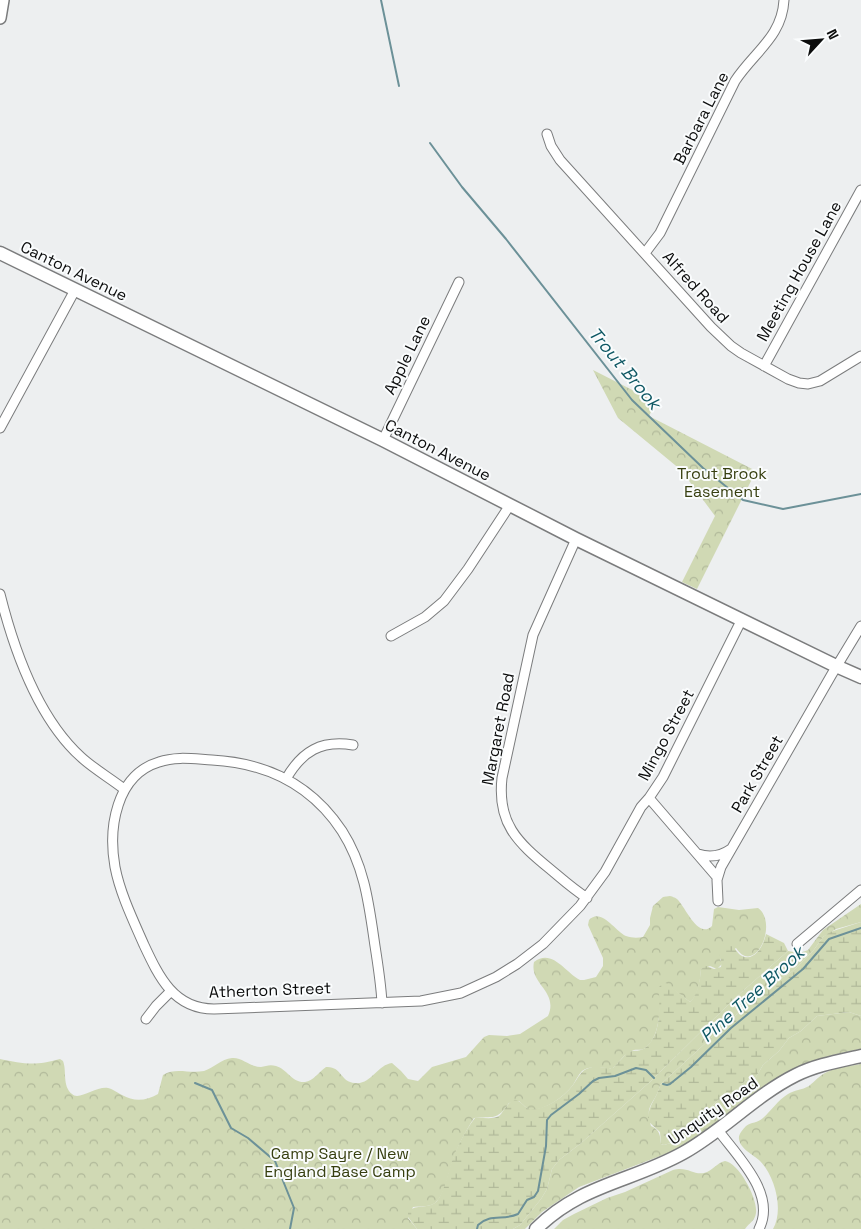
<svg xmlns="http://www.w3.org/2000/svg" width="861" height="1229" font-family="'Space Grotesk',sans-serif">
<defs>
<pattern id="forest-crowns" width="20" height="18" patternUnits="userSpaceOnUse" patternTransform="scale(1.25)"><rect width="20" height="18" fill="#d0d9b4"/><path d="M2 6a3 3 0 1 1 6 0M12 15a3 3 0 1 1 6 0" fill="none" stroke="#b1b99a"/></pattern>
<pattern id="wetland-marsh" width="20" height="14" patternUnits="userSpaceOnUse" patternTransform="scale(1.25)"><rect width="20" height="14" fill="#d0d9b4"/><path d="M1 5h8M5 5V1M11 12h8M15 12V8" fill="none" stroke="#b1b99a"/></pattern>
</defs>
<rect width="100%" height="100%" fill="#edeff0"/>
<path fill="url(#forest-crowns)" d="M593,370L656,402L649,416L756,471L697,589L682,582L715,516L681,470L618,418Z
M670,896C673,897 674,897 677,899C685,906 698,940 712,926L714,909L718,907L739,910L758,908C779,923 755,977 736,948L720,959L722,964L717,969L710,966L701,969C700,979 699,995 690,1002L666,984H662C659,1003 662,1036 645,1048C641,1051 638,1049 634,1050C623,1054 620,1062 613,1068C603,1069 591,1064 582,1071C578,1075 576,1080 573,1085C562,1099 547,1108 530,1111L519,1101L509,1103C497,1121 493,1116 474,1118C465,1132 457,1147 452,1163C447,1176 446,1193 435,1203C430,1207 420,1206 413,1207L408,1218L417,1229H0V1059C23,1064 36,1066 60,1059L63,1061C67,1071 62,1086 72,1094C79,1101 96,1086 108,1088C113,1089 118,1093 122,1095C134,1102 146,1101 158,1094L163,1075C176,1067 189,1074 204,1071C214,1068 221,1059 232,1058C242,1057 250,1067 261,1067C266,1066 270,1064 276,1066C287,1069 292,1083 305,1082C313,1081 319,1072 326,1067C342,1066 340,1082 355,1083C371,1085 377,1065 392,1063L401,1071L408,1079L418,1081L432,1067L466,1057L484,1037L489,1035L507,1036L520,1034L548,1016C559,991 529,984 534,962C552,948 565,972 580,980H584L596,977L603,966V958L588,925L589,920C601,907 615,931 626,936C632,938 637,938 643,937L650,925V918L653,906L663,897Z
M861,904V922L836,929L823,937L813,951L796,968L789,974L771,983L660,1085C656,1104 644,1103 651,1126C660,1130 660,1135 661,1144L664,1145L674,1142L686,1133L718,1100L733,1094L745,1081L756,1077L763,1065L779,1051L789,1038L801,1031L817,1016L849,1012L861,1016V1049C839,1053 817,1058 797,1068L731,1112L681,1148L579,1187L542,1212L525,1229H513L520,1225L541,1199L547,1189L552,1169L559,1160L580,1144L651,1081L736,997L788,951L800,953L808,950L823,930Z
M861,1064V1229H773C784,1210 775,1176 760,1161C754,1155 740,1149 739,1139C738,1135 743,1129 746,1126C751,1122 758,1123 763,1118C772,1110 777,1101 788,1094C794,1090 802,1090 809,1086C815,1081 820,1075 827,1072C837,1067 850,1066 861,1064Z
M725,1161C739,1163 758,1199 756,1213C755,1221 749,1223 745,1229H554L563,1220L574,1214L607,1198L625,1192L673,1170C687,1166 693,1175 704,1173C713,1171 716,1163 725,1161Z"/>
<path fill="url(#wetland-marsh)" d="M861,922V1016L849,1012L817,1016L801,1031L789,1038L779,1051L763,1065L756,1077L745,1081L733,1094L718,1100L686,1133L674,1142L664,1145L661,1144L660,1132L648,1121C648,1104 657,1099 660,1085L771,983L789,974L796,968L813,951L823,937L830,932Z
M766,934L784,943L788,951L736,997L651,1081L580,1144L559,1160L552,1169L547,1189L541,1199L520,1225L513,1229H417L408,1217V1211C417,1204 430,1209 437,1201C445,1190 447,1176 451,1164C457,1147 464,1132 475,1118C482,1117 492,1120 499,1116C505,1111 510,1095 520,1102C524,1105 526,1108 530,1110C547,1108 562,1099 573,1085C578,1078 581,1070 589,1068C597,1065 605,1069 613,1068L628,1052C633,1050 642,1052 646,1047C662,1034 659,1006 659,987L662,984L666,983L690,1002C698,995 700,979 701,969L706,966L714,969L721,967C723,958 712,944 728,942C734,945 736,953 742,956C755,962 764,944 766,934Z"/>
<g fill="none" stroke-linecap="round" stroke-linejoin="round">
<path stroke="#6c9198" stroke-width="2" d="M381,0L399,86
M430,143L462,187L506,239L632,400L703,468L743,500L783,509L861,494
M195,1083L212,1090L231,1128L248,1138L275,1161L294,1208L290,1229
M663,1084L667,1085L670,1084L691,1067L731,1028L803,969L829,939L861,928
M477,1229L478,1225C491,1213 503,1221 518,1214L527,1200L534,1197L538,1191L546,1146L547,1120L551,1115L579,1094L593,1081L599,1078L615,1076L636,1068L646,1070L654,1078"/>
<g stroke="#7b7c7d" stroke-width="11">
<path id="minor" d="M547,134L551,146L560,160L711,327L731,346L741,353L788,379L799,383L808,384L820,381L861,356
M645,253L660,233L735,81C754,52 782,37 784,0
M764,366L861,190
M0,428L75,290
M383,440L459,282
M576,539L533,635L502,778C497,823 517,842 550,869C562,879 573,889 587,898
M0,594C14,650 37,717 81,757C94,769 110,778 124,789
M391,636L425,617L444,601L468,569L510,505
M286,779C302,751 321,740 353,745
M649,798L717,877
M698,854C710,858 721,856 731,849
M718,901L717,880L721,867L832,674L861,626
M797,944L861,890
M382,1003C381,984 378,965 375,946C369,905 365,867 342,831C311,784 267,763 212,760C194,759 176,756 159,762C116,775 108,828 115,867C120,893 133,920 144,945C159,977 174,1009 214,1009L421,1001L461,993L496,977L517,964L543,944L580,906L605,872L641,807L649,798L663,777L742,619
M146,1019L156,1006L171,991
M718,1130C737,1156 777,1194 759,1229"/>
</g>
<g stroke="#7b7c7d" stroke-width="14">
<path id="tertiary" d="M0,18L3,0"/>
</g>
<g stroke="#7b7c7d" stroke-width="15">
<path id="secondary" d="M0,253L383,440L576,539L836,666L861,677
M536,1229C581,1184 631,1182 683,1153C723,1131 754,1096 796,1075C816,1065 839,1061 861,1056"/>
</g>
<use href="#minor" stroke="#fff" stroke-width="9"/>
<use href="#tertiary" stroke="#fff" stroke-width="11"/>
<use href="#secondary" stroke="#fff" stroke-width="12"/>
</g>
<g text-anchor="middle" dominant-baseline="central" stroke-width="4" stroke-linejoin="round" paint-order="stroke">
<g font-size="16" fill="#0b0c0c" stroke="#fafcfd">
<text transform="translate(701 118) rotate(-63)">Barbara Lane</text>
<text transform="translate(74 271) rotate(26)">Canton Avenue</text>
<text transform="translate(799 271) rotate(-61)">Meeting House Lane</text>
<text transform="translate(696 287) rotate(48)">Alfred Road</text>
<text transform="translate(407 355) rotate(-64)">Apple Lane</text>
<text transform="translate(438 450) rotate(27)">Canton Avenue</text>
<text transform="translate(498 729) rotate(-79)">Margaret Road</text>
<text transform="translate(666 735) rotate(-62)">Mingo Street</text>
<text transform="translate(757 774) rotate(-60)">Park Street</text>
<text transform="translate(270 990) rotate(-2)">Atherton Street</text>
<text transform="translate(713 1111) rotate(-35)">Unquity Road</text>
</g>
<g font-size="16" fill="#373f10" stroke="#fafcfd">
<text x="722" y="473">Trout Brook<tspan x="722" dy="18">Easement</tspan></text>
<text x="340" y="1153">Camp Sayre / New<tspan x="340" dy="18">England Base Camp</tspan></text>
</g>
<g font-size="18" font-style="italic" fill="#0f5864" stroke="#fafcfd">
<text transform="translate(625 368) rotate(50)">Trout Brook</text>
<text transform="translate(752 994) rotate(-42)">Pine Tree Brook</text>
</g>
</g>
<g transform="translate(821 40) rotate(64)" stroke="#fafcfd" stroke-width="4" paint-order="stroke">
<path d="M0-4L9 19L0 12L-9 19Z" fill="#0b0c0c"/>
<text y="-8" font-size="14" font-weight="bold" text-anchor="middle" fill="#0b0c0c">N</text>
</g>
</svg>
